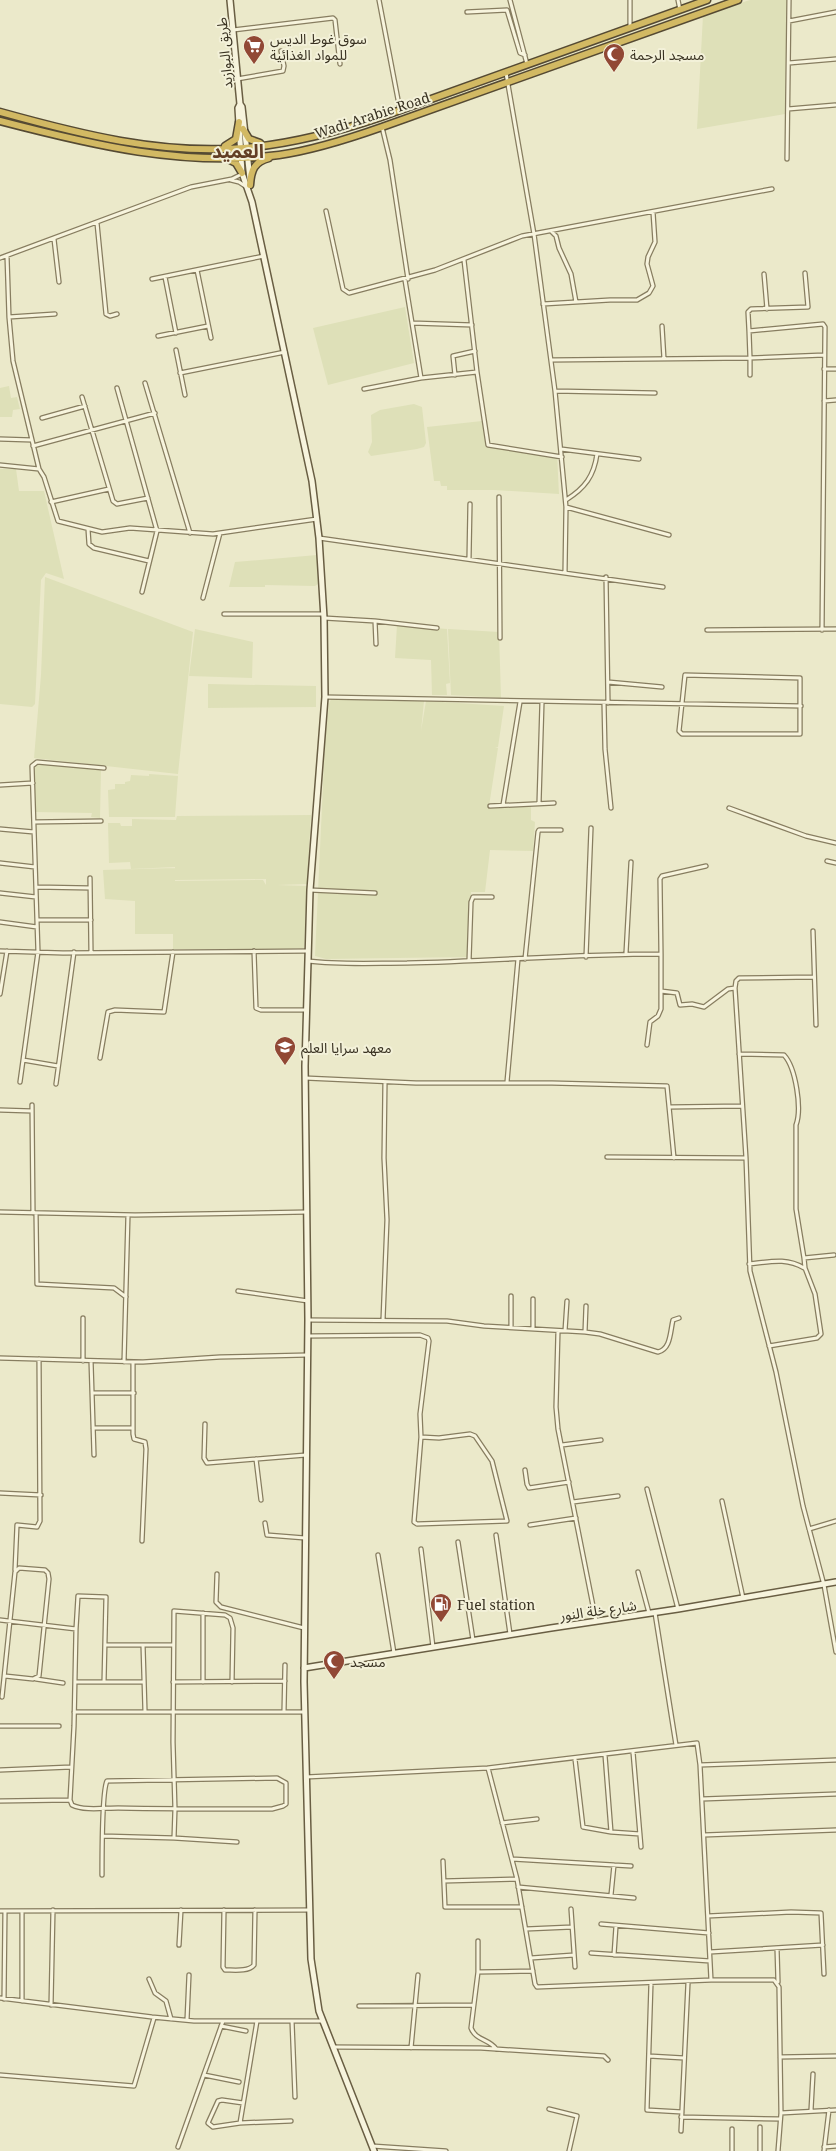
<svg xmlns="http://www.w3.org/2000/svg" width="836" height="2151" font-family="'Noto Serif','Noto Sans Arabic',serif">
<rect width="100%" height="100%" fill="#ebe9ca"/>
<path fill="#dee0b8" d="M750,0H787L785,114L697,129L703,15Z
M405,307L414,363L328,385L313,328Z
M9,386L11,398L17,397L20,409L13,410L12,417H0V388Z
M414,404L422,407L426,443L424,447L417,449L371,456L368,452L372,442L371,415L380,410Z
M482,421L486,446L557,454L559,494L494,490H447V486H441L440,481H434L427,427Z
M0,469H16L19,491H44L64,579L46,573L41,580L35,704L32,707L0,704Z
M317,555L318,584L315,586L265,585V587H229L235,562Z
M45,577L193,632L178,774L34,758L41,675Z
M397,625L447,629L450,683L446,684L447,695H432L431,660L395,658Z
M195,629L253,642L252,678L189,676Z
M448,629L499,632L501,698L451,695Z
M208,684L316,686V707L208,708Z
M331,699L424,701L421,731L426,701L504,706L498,747H495L498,748L489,806H531V820L535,822L533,851L490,850L485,892H471L472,930L467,957L326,959L315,956L325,742L329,704Z
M38,763L101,769L100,818L91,817L92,813L35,812L34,764Z
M149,774L178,776L175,817H109L108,790L115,789V784H125V782L130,781L131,775L149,776Z
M311,815L307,884L277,885L307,886L304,948L272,950L173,949V934H135V901L105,899L103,870L175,868V881L263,880L266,885V879L175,880V867L131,869L130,862L109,863L108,823H120L121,826H132V819L176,820L177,816Z"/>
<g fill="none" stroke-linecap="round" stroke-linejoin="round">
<g stroke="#877d60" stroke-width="5.5">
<path id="street" d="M379,0L400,110
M510,0L527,64
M678,0L680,10
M467,12L507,10L520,53L525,55
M789,21L836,12
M630,27V0
M233,30L333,18L335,20L340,64
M789,63L836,59
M506,73L534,234L555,391L566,507
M237,79L283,71L284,66L281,51
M788,109L835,105
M382,127L390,160L408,279
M787,159L789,0
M231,180L239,182L245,186
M326,211L343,289L349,293L435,270L522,236L772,189
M97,223L106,314L110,316L117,314
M551,231L556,236L559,248L571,274L576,302
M54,239L59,282
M7,256L9,317L13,361L39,469L44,477L58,521L102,532L130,528L213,534L317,519
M0,258L191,187L232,179L242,174
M197,270L211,338
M805,273L808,307L751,309L748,312L749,331L823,324L825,327L822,630
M764,274L767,309
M165,277L176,333
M152,279L264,256
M543,304L610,300H637L649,293L653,286L647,264L648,257L655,242L653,212
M9,317L55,314
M412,323L472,325
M662,326L664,359
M749,331L750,358L824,355
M158,336L208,326
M176,350L185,395
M551,360L750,358V375
M824,369H836
M477,372L488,445L562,457
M180,373L285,352
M455,375L453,356L475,351
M421,378L477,372L464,260
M145,383L190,533
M117,388L157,531L142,592
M364,389L421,378L405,280
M555,391L655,393
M82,397L113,501L117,504L148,498
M824,401L836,400
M42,418L85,406
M0,439L32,440
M33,446L155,413
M561,449L639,459
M0,465L39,469
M499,497L500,638
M566,500C585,488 594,476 597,454
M51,502L109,489
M88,529L89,544L94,548L149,561
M319,538L663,587
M469,558L470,504
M565,572L566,507L669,535
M606,577L608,703
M203,598L220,533
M224,614H323
M324,618L375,621L437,628
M375,621L376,644
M707,630L836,629
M685,675L800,678V734H682L679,731Z
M608,682L662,687
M325,697L801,706
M604,703L605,749L611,808
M0,785L33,783
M539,803L542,702
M503,805L520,702
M490,806L554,803
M729,808L806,836L836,843
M34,822L101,821
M0,829L34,832
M827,861L836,863
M0,863L35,867
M90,878L91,952
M36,887L90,888
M310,890L375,893
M0,893L36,897
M37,920H91
M0,922L37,927
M813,931L816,1025
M0,951L63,953L307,951
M254,951L256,1008L261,1010H306
M626,953L631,862
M586,957L591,828
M525,959L538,832L539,830H561
M308,961C341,965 374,963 407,963C492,961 576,954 661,954L660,879L662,876L706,866
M469,961L471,902L473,897H492
M814,977L739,978L736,981L735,988L746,1158L750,1271L776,1372L803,1506L824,1585L836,1652
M661,991L677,993L680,1005L692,1004L704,1007L728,989L735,988
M0,994L7,951
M647,1045L650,1022L658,1016L661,1009V954
M739,1054L784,1055C796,1068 802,1109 796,1125V1209L804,1258L834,1255
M100,1058L108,1012L115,1010L164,1012L173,952
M23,1060L58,1066
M305,1078L416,1083H552L667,1086L674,1158
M20,1082L38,952L32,766L37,762L104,768
M507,1082L518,959
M56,1084L74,952
M32,1105L33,1213
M670,1107L742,1106
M0,1110L32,1111
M607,1157L746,1158
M0,1212L135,1215L307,1212
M36,1213L37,1284L114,1288L126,1297
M749,1264C769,1262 786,1257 804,1268
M238,1291L308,1301
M511,1296V1326
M308,1320L447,1321L484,1326L585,1332L600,1334L658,1352C671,1349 670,1332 673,1320L679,1318
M383,1320L387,1220L384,1158L385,1082
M533,1328V1299
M558,1331L556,1407L558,1429L596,1621
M565,1331L567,1301
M585,1332L586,1306
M308,1336L420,1335L428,1338L429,1341L420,1414L421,1437L414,1522L417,1524L507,1521L492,1461L475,1436L470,1434L439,1438L421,1437
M769,1346L817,1338L821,1334L815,1294L805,1268L804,1258
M0,1358L143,1362L220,1357L307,1355
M83,1361V1318
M91,1361L94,1455
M124,1362L128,1215
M133,1362V1434L134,1439L145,1442L146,1449L142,1541
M92,1393H134
M205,1424L204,1458L207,1463L306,1455
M93,1428H133
M562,1445L601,1440
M256,1459L261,1500
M525,1470L527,1484L529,1488L569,1482
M647,1489L678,1609
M0,1493L41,1495
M722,1501L743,1598
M573,1502L618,1496
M265,1523L267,1535L305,1538
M530,1525L576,1518
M809,1529L836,1521
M496,1535L510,1634
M458,1542L473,1640
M421,1549L433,1647
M378,1555L394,1653
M15,1570L17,1525L37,1527L40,1521L39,1359
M638,1572L649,1613
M217,1574L216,1602L221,1607L304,1628
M203,1613V1682
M655,1613L676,1745
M0,1620L76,1629
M106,1645H173
M143,1645L145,1711
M36,1679L63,1683
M75,1682H144
M173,1682L285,1681
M2,1697L15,1572L19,1568L45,1570L48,1573L49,1579L39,1676L33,1679L5,1676
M284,1711L285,1665
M74,1712H305
M0,1726H59
M633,1752L641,1847
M605,1755L611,1832
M575,1759L583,1827L611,1832L640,1834
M700,1765L836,1760
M488,1768L517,1879L535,1984L537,1987L711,1980
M0,1770L71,1767
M306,1777L488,1768L697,1743L700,1765L711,1980H774L779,1987L781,2113L778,2151
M702,1799L836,1794
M70,1800L72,1805C84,1811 104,1808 118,1808C169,1809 220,1809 272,1809L283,1806L286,1804V1783L277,1778L107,1781C102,1791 102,1859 102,1875
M0,1801L70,1800L74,1726L76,1629L78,1596L106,1597L104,1682
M502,1823L537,1819
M704,1835L836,1830
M103,1836L174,1838L237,1842
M174,1838L175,1809L173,1742L174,1611L225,1615L230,1618L233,1628L232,1682
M512,1859L631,1866
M443,1861L445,1907H522
M444,1881L517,1879
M518,1887L634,1898
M611,1895L614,1865
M571,1909L575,1967
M224,1910L223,1967L225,1970C234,1970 248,1972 254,1965L255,1910
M0,1911L309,1910
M708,1916L791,1912L821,1913L824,1974
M601,1924L709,1933
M526,1929L572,1927
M179,1945L181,1910
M777,1948L778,1982
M710,1952L823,1945
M591,1953L710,1961
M614,1955L616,1926
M531,1958L574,1955
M478,1972V1941
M149,1979L155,1993L166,2001L171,2019
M651,1983L647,2110L682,2112
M0,1998L152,2017L194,2021H322
M4,1999L5,1911
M22,2001V1911
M51,2005L53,1910
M359,2006L473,2005
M187,2020L189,1975
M292,2021L295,2097
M221,2026L246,2031
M333,2047L481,2048L604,2056L608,2060
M411,2048L418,1975
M496,2049C490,2039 476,2041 471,2028L478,1972L533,1971
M649,2056L684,2058
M780,2057L836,2056
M0,2075L134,2086L154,2018
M204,2075L239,2082
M243,2103L222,2100L218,2101L208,2123L213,2127L240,2123L291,2121
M549,2109L577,2116L569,2151
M811,2110L813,2074
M781,2113L836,2110
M681,2117L780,2119
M240,2123L257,2021
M681,2131L688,1983
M372,2146L446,2151
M178,2147L223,2021
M824,2147L836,2146
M732,2151V2129
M760,2151V2127
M824,2151L829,2110"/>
</g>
<g stroke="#695e43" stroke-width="8">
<path id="secondary" d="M230,0L240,104L242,107L250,179
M240,104L238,108L242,173L252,202L312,481L319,538L324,618L325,697L310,890L305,1066L308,1320L304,1682L311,1959L319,2011L374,2151
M304,1668L551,1628L678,1609L836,1582"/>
</g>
<g stroke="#554a33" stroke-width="9">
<path id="highway" d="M0,112C79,134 161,155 244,148C291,144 337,132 381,117L707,0
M0,121C92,145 183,167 279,155C314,150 348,139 382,127L738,0
M243,129L249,139L260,143
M225,146L236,139L239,122
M228,159L236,163L242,173
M250,185C251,170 254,162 269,158"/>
</g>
<use href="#street" stroke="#f7f4dd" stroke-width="3"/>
<use href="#secondary" stroke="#f7f4dd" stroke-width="5"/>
<use href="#highway" stroke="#d2b963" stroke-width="6"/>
</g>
<defs>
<g id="supermarket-pin" transform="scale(1.125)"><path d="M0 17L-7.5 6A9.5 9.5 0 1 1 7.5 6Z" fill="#914835" stroke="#f3f1d9"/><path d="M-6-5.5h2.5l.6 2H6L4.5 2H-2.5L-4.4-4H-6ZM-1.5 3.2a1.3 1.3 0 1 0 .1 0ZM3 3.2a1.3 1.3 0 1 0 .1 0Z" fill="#fff"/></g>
<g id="mosque-pin" transform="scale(1.125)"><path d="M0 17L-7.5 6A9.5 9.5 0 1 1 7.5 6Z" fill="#914835" stroke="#f3f1d9"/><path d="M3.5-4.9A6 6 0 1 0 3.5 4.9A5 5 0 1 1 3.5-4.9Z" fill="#fff"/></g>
<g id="university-pin" transform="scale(1.125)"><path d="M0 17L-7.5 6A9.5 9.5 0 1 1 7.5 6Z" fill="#914835" stroke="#f3f1d9"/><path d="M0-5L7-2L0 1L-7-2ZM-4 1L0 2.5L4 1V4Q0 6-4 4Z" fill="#fff"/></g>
<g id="fuel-pin" transform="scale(1.125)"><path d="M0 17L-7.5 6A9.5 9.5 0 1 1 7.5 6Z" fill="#914835" stroke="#f3f1d9"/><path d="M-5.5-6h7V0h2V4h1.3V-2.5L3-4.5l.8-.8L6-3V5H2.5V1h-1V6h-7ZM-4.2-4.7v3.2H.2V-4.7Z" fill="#fff"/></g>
</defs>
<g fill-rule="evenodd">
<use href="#supermarket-pin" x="254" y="46"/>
<use href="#mosque-pin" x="614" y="54"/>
<use href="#university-pin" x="285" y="1047"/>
<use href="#fuel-pin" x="441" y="1604"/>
<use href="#mosque-pin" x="334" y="1661"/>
</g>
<g text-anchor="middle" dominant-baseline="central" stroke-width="4" stroke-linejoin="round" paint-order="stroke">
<g font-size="14" fill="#393222" stroke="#f3f1d9" text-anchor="start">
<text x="270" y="38">سوق غوط الديس<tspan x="270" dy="16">للمواد الغذائية</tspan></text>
<text x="630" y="54">مسجد الرحمة</text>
<text x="301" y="1047">معهد سرايا العلم</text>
<text x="457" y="1604">Fuel station</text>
<text x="350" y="1661">مسجد</text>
</g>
<g font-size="14" fill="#393222" stroke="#f3f1d9">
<text transform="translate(224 53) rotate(-95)">طريق البوازيد</text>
<text transform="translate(372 115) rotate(-18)">Wadi Arabie Road</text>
<text transform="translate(598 1610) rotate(-8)">شارع خلة النور</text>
</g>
<g font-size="19" font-weight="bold" fill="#623e25" stroke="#f3f1d9">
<text x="238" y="151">العميد</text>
</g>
</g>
</svg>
